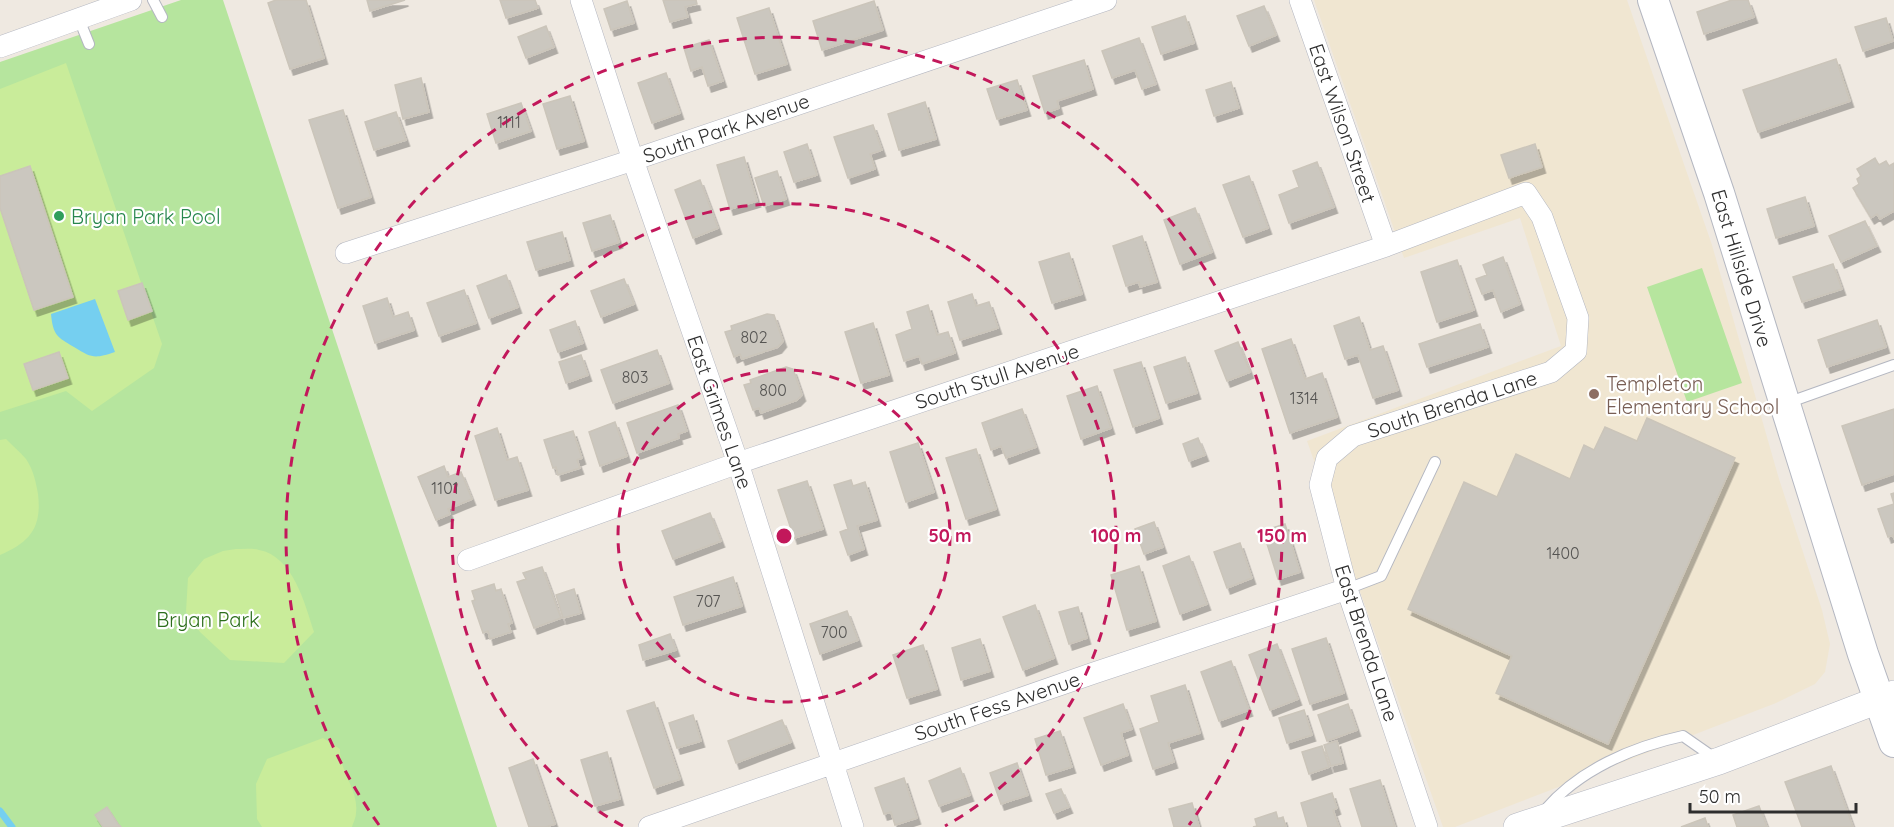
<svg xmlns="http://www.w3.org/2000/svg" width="1894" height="827" font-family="Quicksand,sans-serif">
<defs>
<filter id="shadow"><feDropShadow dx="3.5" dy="6" stdDeviation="0" flood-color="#0004"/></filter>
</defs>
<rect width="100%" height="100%" fill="#efe9e1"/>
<path fill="#f0e6d1" d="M1314,0H1627L1712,245L1779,479L1822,610L1830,644L1825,672L1815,684L1776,703L1455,827H1443L1307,441L1561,346L1520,218L1404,258Z"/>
<path fill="#b6e59e" d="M181,0H223L497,827H0V62Z
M1702,268L1742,383L1687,402L1647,287Z"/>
<path fill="#c9ec9a" d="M66,63L162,344L154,368L92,411L66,391L0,412V89Z
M6,439C12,445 20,452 26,459C33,469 36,482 38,494C42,528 30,542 0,555V440Z
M236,549C243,549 252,548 259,550C293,556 305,604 314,632L284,663L230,660L200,632L186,612L188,578L204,559L223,551Z
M323,738L340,749C339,771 359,790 356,813C356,818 353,823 352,827H262L257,819L256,784L267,759Z"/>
<path fill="#75cff0" d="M95,299L115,352C94,359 92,358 74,347C57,337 53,335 51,314Z"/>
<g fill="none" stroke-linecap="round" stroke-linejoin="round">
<path stroke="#75cff0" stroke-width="7" d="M0,811L12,827"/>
</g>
<path fill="#cbc7bf" stroke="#cbc5ba" stroke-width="1.5" filter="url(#shadow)" d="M276,0H306L324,58L290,69L268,3Z
M367,0H405L370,11Z
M500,0H535L538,8L506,18Z
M663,0H696L697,4L685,7L688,17L670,22Z
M1732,0H1748L1754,17L1704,34L1697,12Z
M627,1L634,23L611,30L604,9Z
M874,1L883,30L822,50L813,21Z
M1264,6L1276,35L1249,46L1237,16Z
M769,8L787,64L755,74L737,18Z
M1185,16L1194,43L1161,54L1152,27Z
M1886,18L1893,41L1863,51L1855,27Z
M546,26L554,47L526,58L518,37Z
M1139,38L1156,84L1142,89L1135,70L1112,78L1102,51Z
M709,40L723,81L708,86L702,67L691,71L684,48Z
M1836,59L1850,101L1758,132L1743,90Z
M1084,60L1093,89L1057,101L1059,108L1045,113L1033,76Z
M666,73L680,113L652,123L638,83Z
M421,78L429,112L403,119L395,85Z
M1017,80L1027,110L997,119L987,89Z
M1231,82L1239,108L1214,116L1206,90Z
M570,96L584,141L557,149L543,104Z
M925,102L936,139L899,150L888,114Z
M521,103L531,131L496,143L487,114Z
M343,110L371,197L338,208L309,120Z
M396,112L406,140L374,150L365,122Z
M873,125L882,150L870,154L875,169L848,178L834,137Z
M807,144L817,175L794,182L784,152Z
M1535,144L1542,167L1509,178L1501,155Z
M744,157L757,201L730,209L717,165Z
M1875,158L1879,165L1886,161L1889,166L1894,163V211L1880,219L1877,214L1871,218L1853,188L1859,184L1857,179L1861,176L1857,169Z
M1317,162L1334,207L1289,223L1279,195L1299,187L1293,171Z
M30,166L73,297L34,310L0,208V176Z
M777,171L786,199L764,206L755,178Z
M1249,176L1268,228L1243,237L1223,185Z
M700,180L718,228L693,238L675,190Z
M1805,197L1814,226L1776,238L1767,209Z
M1195,208L1212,252L1180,264L1164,220Z
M610,215L619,242L592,251L583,223Z
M1865,221L1877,246L1841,262L1829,236Z
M562,232L570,260L536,270L527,242Z
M1142,236L1157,282L1140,287L1139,282L1126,286L1113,246Z
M1069,253L1082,294L1052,303L1039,262Z
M1503,257L1520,304L1501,312L1493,290L1482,294L1476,279L1487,275L1483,265Z
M1457,260L1474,310L1437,322L1421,272Z
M1833,264L1842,289L1802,302L1793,277Z
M506,275L518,307L489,318L477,286Z
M624,279L634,304L601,317L591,291Z
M142,283L152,311L128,320L118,291Z
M464,290L476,323L439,336L427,303Z
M972,294L976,306L989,302L998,328L960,340L948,302Z
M387,298L393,317L408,312L414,330L375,343L363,306Z
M928,305L937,335L948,332L955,353L922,364L919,356L904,361L896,335L912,329L907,312Z
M767,314L774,315L783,341L778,347L742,359L740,354L734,357L725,332L732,330L731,326Z
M1359,317L1370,350L1383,346L1398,390L1373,398L1358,355L1345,359L1334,326Z
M1877,320L1886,347L1827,367L1818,340Z
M575,321L583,343L558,352L550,330Z
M873,323L889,375L861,383L845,332Z
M1480,324L1488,347L1427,367L1419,344Z
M1291,339L1305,379L1322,373L1337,417L1290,433L1262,349Z
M1238,342L1250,372L1227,381L1215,351Z
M657,350L669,383L613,403L601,370Z
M59,352L68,378L33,390L24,364Z
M581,355L588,375L566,383L559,362Z
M1185,357L1197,393L1166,403L1154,367Z
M1141,362L1159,418L1133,427L1114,370Z
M786,367L793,369L802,395L797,400L761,413L759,408L753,410L744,385L751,383L750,380Z
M1097,386L1111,428L1081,439L1067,396Z
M678,405L687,431L678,434L679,438L637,453L627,423Z
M1022,409L1036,447L1006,458L1001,446L991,450L982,423Z
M1894,409V474L1862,485L1842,426Z
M1647,418L1735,458L1608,744L1496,693L1512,656L1408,609L1464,482L1497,497L1516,454L1570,479L1584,445L1594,450L1605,427L1637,441Z
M615,422L627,456L600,466L589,432Z
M497,428L507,460L517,457L528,490L495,500L475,436Z
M573,431L582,458L577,460L580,468L558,475L556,467L553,468L544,440Z
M1198,438L1205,455L1189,461L1183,444Z
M918,443L934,492L906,502L890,452Z
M976,449L996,509L966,519L946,458Z
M444,466L448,477L461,472L472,499L448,509L450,514L436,520L418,477Z
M851,480L853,486L865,482L877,520L857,526L864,549L848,555L840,532L848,529L834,485Z
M807,481L823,529L794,538L778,490Z
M1894,493V539L1893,535L1888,537L1878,509L1894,504L1891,494Z
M710,513L721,541L673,559L662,531Z
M1154,522L1163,547L1144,554L1135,529Z
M1285,524L1300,572L1278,579L1263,531Z
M1240,543L1252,578L1227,588L1214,552Z
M1189,556L1207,604L1180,614L1163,566Z
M1139,566L1156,621L1127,630L1111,575Z
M542,567L561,618L534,628L517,582L526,579L523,573Z
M733,577L742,606L683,625L674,597Z
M494,584L496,591L501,589L512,623L508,624L511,632L490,639L488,631L483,633L472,601L475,600L472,591Z
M574,589L581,613L563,618L556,595Z
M1035,605L1054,658L1023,670L1003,617Z
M1078,607L1087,638L1069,644L1059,612Z
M847,611L858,640L820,654L810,624Z
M670,634L676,650L643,660L639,645Z
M1326,638L1344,693L1310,704L1292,649Z
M980,639L990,671L961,680L952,648Z
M1277,644L1298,699L1270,710L1249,655Z
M923,645L937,689L907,698L893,655Z
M1231,661L1249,710L1219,721L1201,672Z
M1185,685L1200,733L1168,743L1174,762L1153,769L1140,729L1159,722L1151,696Z
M654,702L680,779L654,788L627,711Z
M1123,704L1132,729L1121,733L1128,755L1101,765L1084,718Z
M1348,704L1357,730L1327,741L1318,715Z
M1304,710L1312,735L1287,743L1279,718Z
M693,715L701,741L677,748L669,723Z
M782,720L791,742L736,763L728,741Z
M1060,731L1072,767L1046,775L1035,739Z
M1337,741L1343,763L1331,766L1324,745Z
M1322,746L1329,767L1309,774L1302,752Z
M607,752L620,799L595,806L581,760Z
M533,759L555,824L546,827H529L509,768Z
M1017,763L1028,795L1001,804L990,773Z
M1831,766L1853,827H1802L1785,782Z
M960,768L970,795L939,806L929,781Z
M904,778L917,818L895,825L891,812L884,814L875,788Z
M1380,780L1395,827H1362L1350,789Z
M1061,789L1069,807L1054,813L1046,794Z
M1332,793L1337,808L1333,810L1339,827H1308L1301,803Z
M1192,803L1199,827H1174L1169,809Z
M1759,806L1767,827H1737L1733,815Z
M107,807L118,824L121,827H103L95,815Z
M1276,812L1278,819L1283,817L1286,827H1253L1257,826L1255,819Z
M1705,818L1708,827H1681Z"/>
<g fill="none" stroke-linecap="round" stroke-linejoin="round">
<g stroke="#b4b7c1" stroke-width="12">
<path id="service" d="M153,0L162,17
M79,19L89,44
M1787,403L1894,365
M1347,589L1381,576L1435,462
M1545,810C1579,770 1632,747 1683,736L1716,759"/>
</g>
<g stroke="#b4b7c1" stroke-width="22">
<path id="minor" d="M581,0L633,160L738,463L853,827
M1300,0L1386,246
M0,47L131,0
M346,253L633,160L1106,0
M468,560L738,463L1386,246L1526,193L1542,217L1578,318L1576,351L1551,372L1353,436L1327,458L1320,485L1347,589L1427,827
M649,827L1094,673L1347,589"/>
</g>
<g stroke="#b4b7c1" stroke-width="28">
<path id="tertiary" d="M1517,827L1719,761L1894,694"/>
</g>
<g stroke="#b4b7c1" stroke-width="32">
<path id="secondary" d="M1653,0L1719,193L1863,654L1894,742"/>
</g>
<use href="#service" stroke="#fff" stroke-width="10"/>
<use href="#minor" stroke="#fff" stroke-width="21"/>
<use href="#tertiary" stroke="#fff" stroke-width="27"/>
<use href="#secondary" stroke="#fff" stroke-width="30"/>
</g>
<g fill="none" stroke="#c2185b" stroke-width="3" stroke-dasharray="10 8">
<circle cx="784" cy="536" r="166"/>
<path d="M623 826A332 332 0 1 1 945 826"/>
<path d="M379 825A498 498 0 1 1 1189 825"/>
</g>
<circle fill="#2e9e5b" stroke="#fff" stroke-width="2" cx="59" cy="216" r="6"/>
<circle fill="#8d6e63" stroke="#fff" stroke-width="2" cx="1594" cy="394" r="6"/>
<g text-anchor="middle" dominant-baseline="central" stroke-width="4.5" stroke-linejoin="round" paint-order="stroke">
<g font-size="16" fill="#555452">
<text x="509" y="122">1111</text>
<text x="754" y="337">802</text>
<text x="635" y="377">803</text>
<text x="773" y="390">800</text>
<text x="1304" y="398">1314</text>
<text x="445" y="488">1101</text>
<text x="1563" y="553">1400</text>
<text x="708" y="601">707</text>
<text x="834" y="632">700</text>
</g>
<g font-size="20" fill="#2e2e2e" stroke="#fff">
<text transform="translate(1343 123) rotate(71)">East Wilson Street</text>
<text transform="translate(726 128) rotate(-19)">South Park Avenue</text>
<text transform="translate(1742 268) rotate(73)">East Hillside Drive</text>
<text transform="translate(997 376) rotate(-18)">South Stull Avenue</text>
<text transform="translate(1452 404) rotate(-18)">South Brenda Lane</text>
<text transform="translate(720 412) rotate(71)">East Grimes Lane</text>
<text transform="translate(1367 643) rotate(72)">East Brenda Lane</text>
<text transform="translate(997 706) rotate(-19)">South Fess Avenue</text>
</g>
<g font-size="20" fill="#27864d" stroke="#fff" text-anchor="start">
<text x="71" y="216">Bryan Park Pool</text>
</g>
<g font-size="20" fill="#785e54" stroke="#fff" text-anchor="start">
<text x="1606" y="383">Templeton<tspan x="1606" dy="23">Elementary School</tspan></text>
</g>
<g font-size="20" fill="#2c6e1b" stroke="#fff">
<text x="208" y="619">Bryan Park</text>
</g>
</g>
<circle cx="784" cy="536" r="9" fill="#c2185b" stroke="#fff" stroke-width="3"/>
<g font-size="18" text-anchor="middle" font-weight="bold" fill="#c2185b" stroke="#fff" stroke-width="4.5" stroke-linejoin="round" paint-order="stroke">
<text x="950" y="542">50 m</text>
<text x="1116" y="542">100 m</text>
<text x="1282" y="542">150 m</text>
</g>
<path d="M1690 803v9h166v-9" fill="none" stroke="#2e2e2e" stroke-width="3"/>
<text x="1699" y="803" font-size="18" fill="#2e2e2e" stroke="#ffffff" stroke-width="4.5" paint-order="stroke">50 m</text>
</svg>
